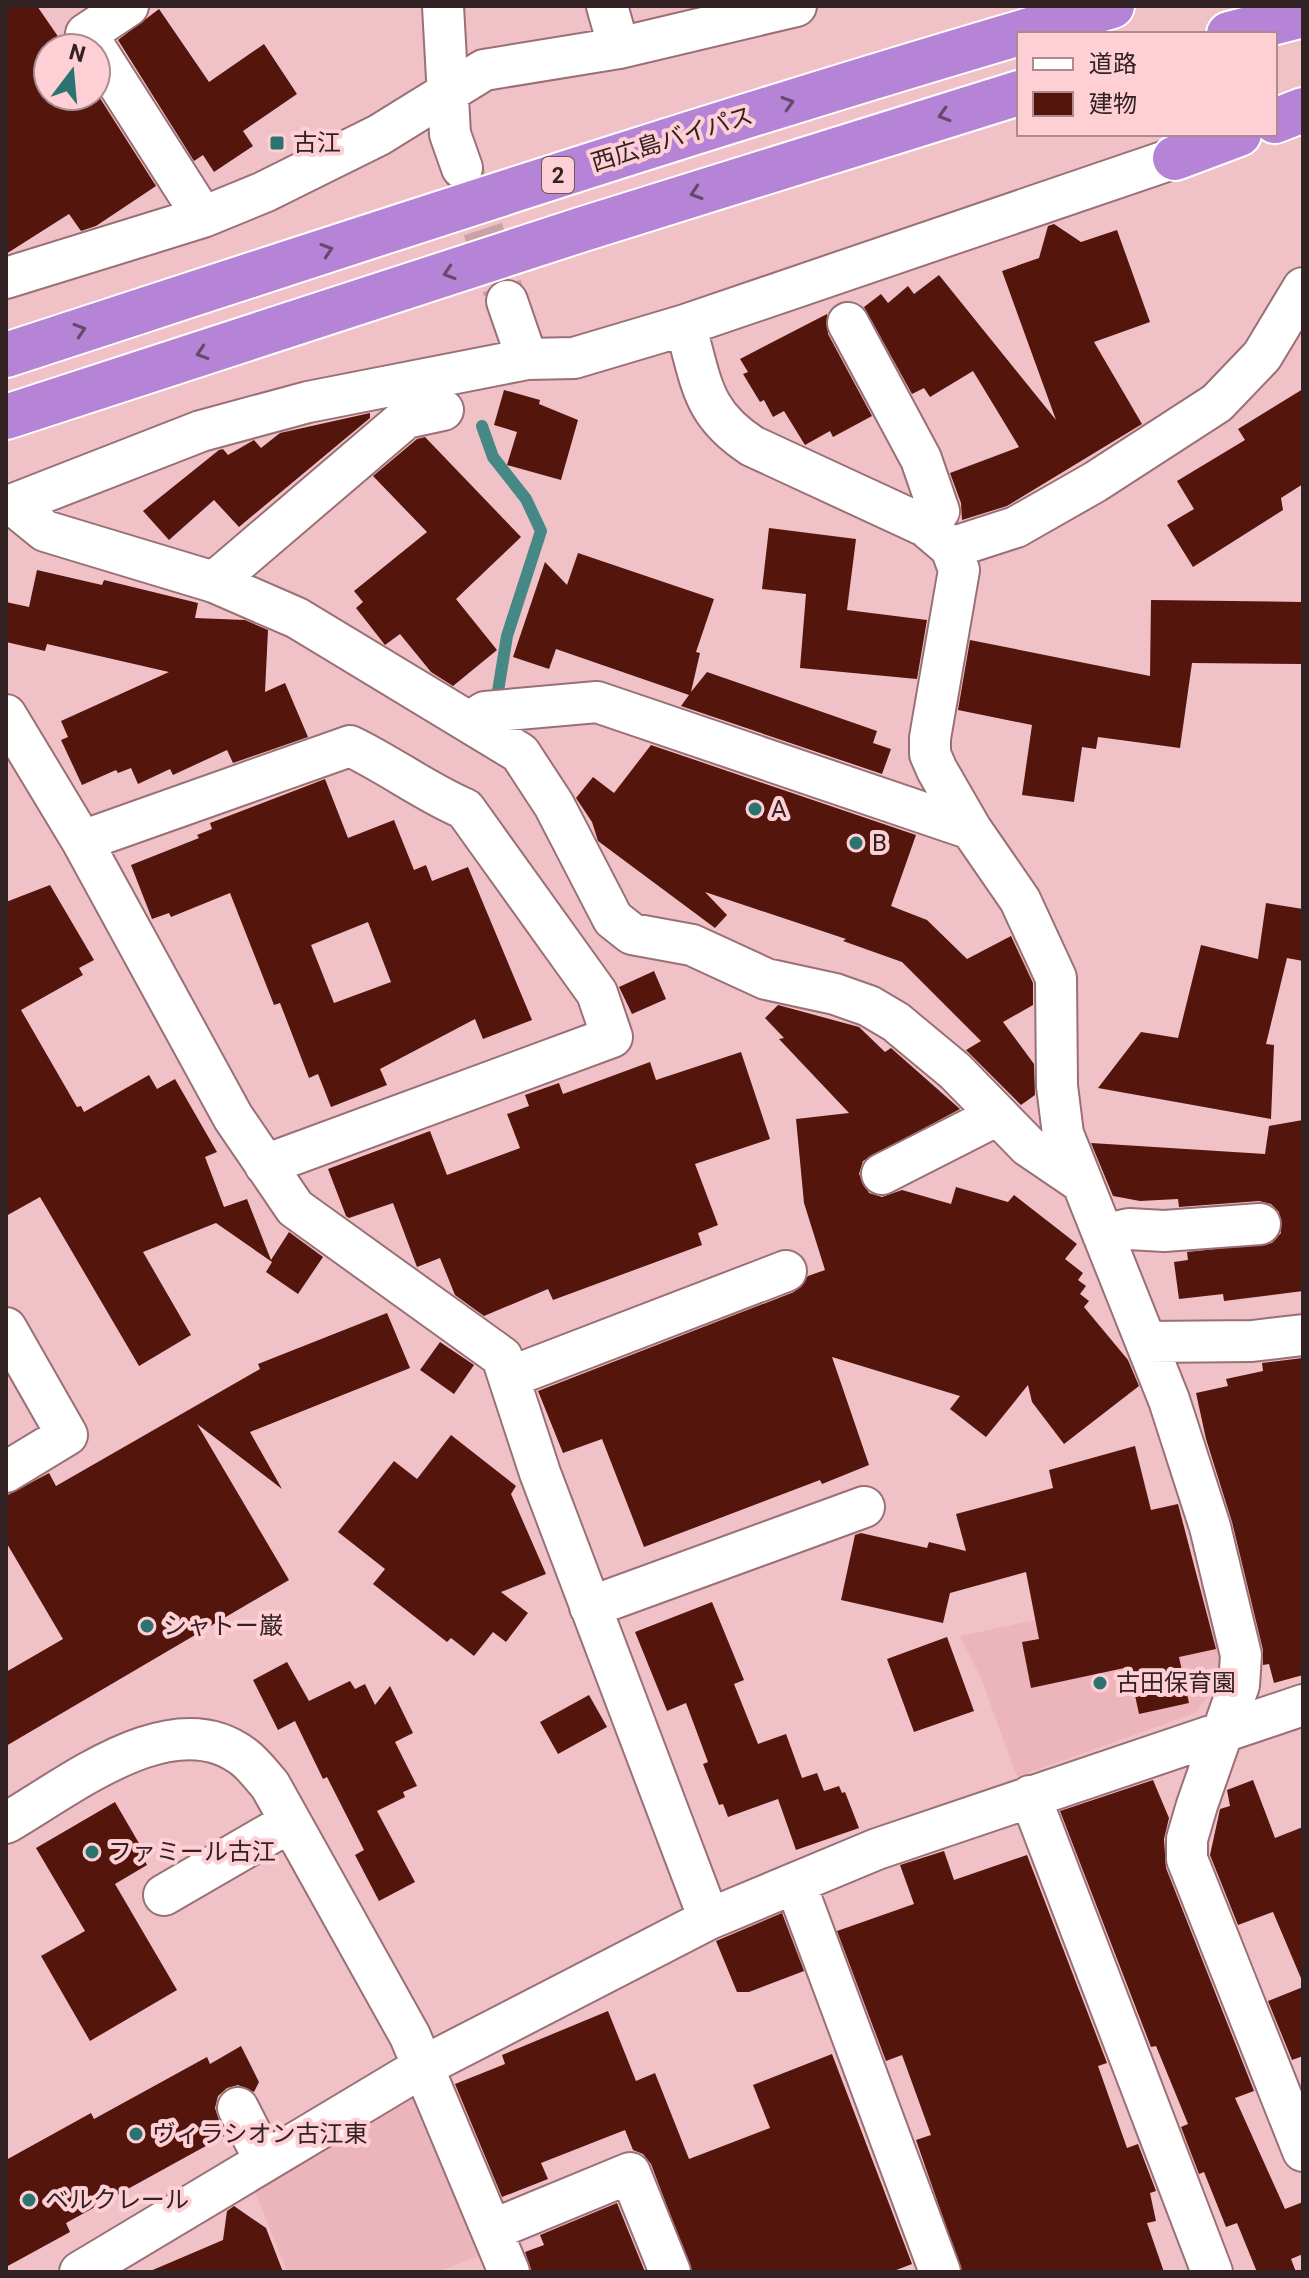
<svg xmlns="http://www.w3.org/2000/svg" width="1309" height="2278" font-family="Roboto,'Noto Sans JP',sans-serif">
<rect width="100%" height="100%" fill="#f0c2c7"/>
<path fill="#ebb5bb" d="M1213,1583L1225,1641L1222,1673L1215,1689L1195,1713L1017,1777L981,1678L960,1636Z
M418,2089L485,2254L437,2272H287L253,2186Z"/>
<g fill="none" stroke-linecap="round" stroke-linejoin="round">
<path stroke="#468885" stroke-width="12" d="M482,426L493,457L526,499L541,531L507,636L498,691"/>
</g>
<path fill="#54150d" fill-rule="evenodd" d="M6,6H37L66,48H48V96H96V92L156,186L96,226L81,231L69,214L6,254Z
M159,9L209,82L264,44L297,94L243,131L253,146L214,172L203,155L194,161L118,40Z
M1054,224L1081,242L1117,230L1150,322L1094,342L1142,424L1007,506L962,520L961,503L950,473L1019,447L973,371L930,397L924,388L912,394L864,307L881,294L888,303L908,286L914,294L939,275L1056,420L1002,271L1039,258L1048,226Z
M827,314L828,334L872,416L833,437L830,431L805,445L784,411L773,417L764,400L760,402L743,374L748,372L740,359Z
M1303,389V484L1281,498L1283,510L1193,567L1167,525L1194,509L1177,481L1245,440L1238,429Z
M504,390L540,400L539,404L578,420L561,480L507,465L517,432L494,425Z
M370,413V418L239,527L214,500L169,540L143,511L219,450L223,449L228,455L254,440L261,448L280,433Z
M425,437L521,537L456,599L497,650L453,686L431,672L400,634L385,645L356,608L363,602L354,591L427,532L373,476L417,439Z
M769,528L856,539L847,610L927,620L917,679L800,668L806,594L762,589Z
M578,553L714,599L696,652L700,653L691,692L707,672L877,731L873,743L891,749L882,774L681,706L689,695L556,649L549,669L513,657L545,562L567,585Z
M37,570L102,585L104,580L198,603L195,618L245,620L268,630L265,692L285,683L308,737L233,763L227,750L173,775L170,769L138,784L131,768L118,773L116,770L82,785L61,740L68,737L61,721L169,672L47,644L45,651L6,642V602L29,607Z
M1151,600L1303,602V664L1192,663L1180,748L1098,737L1096,749L1082,747L1074,802L1022,795L1032,725L958,710L970,640L1150,676Z
M651,745L916,835L891,906L927,920L967,959L1011,936L1033,983V1005L1003,1022L1034,1064L1035,1095L1021,1105L966,1050L981,1041L902,962L843,941L846,939L705,892L727,915L715,928L598,841L592,822L576,798L593,777L614,793Z
M325,779L348,838L394,820L414,870L426,865L432,881L468,867L532,1020L483,1039L475,1019L380,1069L387,1085L331,1107L318,1074L309,1078L280,1003L274,1005L230,893L171,917L169,913L152,919L131,865L199,838L197,835L212,829L210,823ZM368,922L391,982L334,1003L311,945Z
M50,885L94,960L79,968L83,975L21,1010L77,1107L81,1106L84,1112L149,1075L157,1089L175,1079L217,1152L205,1157L224,1207L247,1199L271,1260L289,1232L323,1257L298,1294L266,1272L272,1262L216,1223L143,1252L191,1335L139,1366L40,1197L6,1216V902Z
M1266,903L1303,909V961L1287,958L1266,1044L1274,1045L1271,1119L1098,1088L1141,1032L1178,1038L1201,945L1258,959Z
M654,971L666,999L632,1014L619,987Z
M778,1005L859,1027L885,1052L891,1048L960,1109L863,1161L859,1174L869,1193L882,1197L902,1190L951,1204L956,1187L1008,1202L1014,1195L1077,1244L1065,1259L1083,1273L1078,1280L1086,1286L1080,1294L1089,1301L1084,1307L1128,1360L1139,1386L1064,1444L1032,1402L1028,1385L986,1437L950,1409L960,1396L832,1357L869,1465L822,1484L820,1480L644,1547L602,1439L563,1453L538,1391L794,1292L808,1276L825,1270L804,1203L796,1119L849,1113L779,1039L784,1038L765,1018Z
M741,1052L770,1139L695,1164L718,1225L698,1233L702,1245L553,1300L548,1289L484,1316L455,1295L440,1258L417,1267L393,1203L349,1218L346,1216L328,1169L430,1131L447,1175L520,1148L507,1114L529,1106L525,1095L559,1083L563,1094L650,1062L656,1080Z
M1303,1120V1291L1224,1301L1223,1294L1179,1299L1174,1262L1188,1260L1187,1252L1272,1243L1281,1233L1279,1212L1271,1204L1259,1201L1179,1207L1178,1199L1140,1201L1113,1196L1091,1143L1265,1154L1269,1126Z
M387,1313L410,1368L250,1432L282,1489L197,1424L289,1580L6,1746V1672L63,1639L6,1542V1496L49,1473L56,1486L260,1369L258,1364Z
M440,1342L474,1365L454,1394L420,1370Z
M1303,1358V1675L1274,1683L1269,1664L1263,1665V1650L1232,1522L1206,1439L1196,1393L1228,1386L1226,1379L1263,1371L1262,1363Z
M451,1435L516,1486L511,1494L546,1574L501,1592L528,1613L506,1642L493,1632L474,1656L451,1638L447,1642L373,1584L385,1569L338,1532L394,1461L417,1479Z
M1135,1446L1151,1510L1178,1504L1216,1649L1179,1657L1189,1703L1139,1714L1129,1667L1031,1688L1022,1642L1039,1639L1026,1572L950,1593L943,1623L841,1600L855,1535L861,1533L927,1548L929,1542L966,1551L956,1514L1053,1488L1049,1470Z
M712,1602L744,1680L734,1684L758,1744L786,1734L802,1778L817,1773L824,1791L839,1786L842,1793L845,1792L859,1828L796,1850L778,1799L728,1817L723,1804L719,1805L703,1764L708,1762L686,1703L667,1711L635,1632Z
M947,1637L974,1711L914,1732L887,1659Z
M287,1662L309,1701L350,1681L355,1689L365,1684L375,1705L390,1686L413,1733L395,1742L417,1786L403,1792L405,1797L377,1811L415,1882L379,1901L355,1855L364,1850L327,1777L323,1779L295,1721L278,1730L253,1680Z
M589,1695L607,1727L558,1754L540,1722Z
M1153,1780L1169,1818L1164,1839L1166,1868L1254,2091L1235,2098L1285,2209L1303,2202V2254L1291,2259L1296,2272H1257L1237,2223L1226,2227L1204,2172L1199,2174L1181,2127L1188,2124L1156,2046L1151,2047L1060,1811Z
M1253,1780L1275,1838L1303,1827V1983L1273,1912L1238,1925L1210,1855L1220,1809L1230,1806L1227,1790Z
M115,1802L147,1857L144,1859L147,1865L115,1884L177,1990L90,2041L41,1956L85,1931L36,1848Z
M944,1851L954,1880L1027,1855L1107,2063L1098,2066L1127,2148L1138,2144L1156,2191L1150,2193L1156,2221L1147,2223L1164,2272H962L916,2140L931,2135L902,2055L886,2061L837,1931L914,1904L900,1865Z
M782,1913L804,1971L749,1992H737L716,1941Z
M1303,1987V2056L1292,2060L1268,2001Z
M608,2011L636,2081L655,2073L689,2159L770,2128L753,2085L832,2054L912,2264L891,2272H692L651,2164L643,2154L633,2150L625,2130L541,2163L548,2179L502,2197L455,2084L505,2064L502,2055Z
M241,2046L259,2082L254,2092L238,2085L227,2088L218,2096L215,2108L224,2136L66,2223L70,2232L6,2267V2160L91,2113L94,2119L207,2057L210,2064Z
M617,2203L645,2272H532L525,2252L544,2245L540,2235Z
M234,2206L266,2228L283,2272H148L223,2240L227,2211Z"/>
<g fill="none" stroke-linecap="round" stroke-linejoin="round">
<path stroke="#caa2a6" stroke-width="40" stroke-dasharray="40 20" stroke-linecap="butt" d="M464,172L503,290"/>
<g stroke="#997075" stroke-width="44">
<path id="minor" d="M443,6L450,134L462,168
M607,6L619,48
M86,34L128,6
M96,49L203,217
M6,278L203,217L264,192L379,135L484,70L619,48L796,6
M507,301L527,359
M848,323L921,459L939,511L925,526
M685,325C702,381 700,412 752,446L925,526L951,548L959,570L930,738V754L937,770L971,829L1020,900L1056,978L1057,1086L1063,1134L1169,1400L1210,1527L1241,1655L1239,1685L1197,1805L1187,1839V1859L1303,2151
M13,505L45,531L214,582L297,618L520,753L554,805L613,919L632,934L692,945L766,979L835,994L869,1006L896,1022L955,1071L1028,1146L1081,1182
M6,507L201,431L308,402L527,359L574,358L685,325L1175,158
M951,548L1016,527L1095,482L1217,403L1262,356L1303,288
M214,582L406,418L443,410
M6,715L82,841L233,1117L295,1208L502,1357L540,1473L709,1919
M469,722L485,712L597,702L971,829
M82,841L350,746C390,765 425,792 465,809L597,993L612,1037L265,1165
M882,1174L996,1116
M1103,1235L1129,1229L1164,1231L1260,1224
M6,1328L67,1435L6,1472
M1147,1342L1252,1341L1303,1335
M510,1377L786,1271
M590,1607L864,1507
M1030,1796L1212,2272
M6,1823C69,1787 174,1701 245,1758C254,1765 262,1776 270,1785L410,2036L509,2272
M796,1885L940,2272
M164,1895L290,1822
M238,2108L265,2161
M492,2230L630,2173L670,2272
M80,2272L424,2066L709,1919L877,1849L1303,1705"/>
</g>
<g stroke="#fff" stroke-width="48">
<path id="highway" d="M1229,34L1303,15
M1275,121L1303,110
M1175,158L1239,134
M6,355C374,235 741,113 1112,6
M6,417L580,230L1019,93"/>
</g>
<use href="#minor" stroke="#fff" stroke-width="40"/>
<use href="#highway" stroke="#b584d6" stroke-width="44"/>
</g>
<defs><path id="oneway-chevron" d="M-2-3.5L2.5 0L-2 3.5" fill="none" stroke-width="1.6" stroke-linecap="round" stroke-linejoin="round" transform="scale(2)"/></defs>
<g stroke="#67496b">
<use href="#oneway-chevron" transform="translate(788 103) rotate(-17)"/>
<use href="#oneway-chevron" transform="translate(944 115) rotate(163)"/>
<use href="#oneway-chevron" transform="translate(696 193) rotate(162)"/>
<use href="#oneway-chevron" transform="translate(327 250) rotate(-18)"/>
<use href="#oneway-chevron" transform="translate(449 273) rotate(162)"/>
<use href="#oneway-chevron" transform="translate(80 330) rotate(-18)"/>
<use href="#oneway-chevron" transform="translate(202 353) rotate(162)"/>
</g>
<g fill="#2a7370" stroke="#fecfd4" stroke-width="3">
<rect x="269" y="135" width="16" height="16" rx="4"/>
<circle cx="755" cy="809" r="8"/>
<circle cx="856" cy="843" r="8"/>
<circle cx="147" cy="1626" r="8"/>
<circle cx="1100" cy="1683" r="8"/>
<circle cx="92" cy="1852" r="8"/>
<circle cx="136" cy="2134" r="8"/>
<circle cx="29" cy="2200" r="8"/>
</g>
<g text-anchor="middle" dominant-baseline="central" stroke-width="8" stroke-linejoin="round" paint-order="stroke">
<rect fill="#fecfd4" stroke="#705659" stroke-width="2" x="542" y="157" width="32" height="36" rx="6"/>
<g font-size="22" font-weight="bold" fill="#332224">
<text x="558" y="175">2</text>
</g>
<g font-size="24" fill="#332224" stroke="#fecfd4">
<text transform="translate(672 139) rotate(-17)">西広島バイパス</text>
</g>
<g font-size="24" fill="#332224" stroke="#fecfd4" text-anchor="start">
<text x="293" y="143">古江</text>
<text x="771" y="809">A</text>
<text x="872" y="843">B</text>
<text x="163" y="1626">シャトー巌</text>
<text x="1116" y="1683">古田保育園</text>
<text x="108" y="1852">ファミール古江</text>
<text x="152" y="2134">ヴィラシオン古江東</text>
<text x="45" y="2200">ベルクレール</text>
</g>
</g>
<rect width="1309" height="2278" fill="none" stroke="#332224" stroke-width="16"/>
<rect x="1017" y="32" width="260" height="104" fill="#fecfd4" stroke="#ad8a8e" stroke-width="2"/>
<rect x="1033" y="58" width="40" height="12" fill="#ffffff" stroke="#ad8a8e" stroke-width="2"/>
<text x="1089" y="72" font-size="24" fill="#332224">道路</text>
<rect x="1033" y="92" width="40" height="24" fill="#54150d" stroke="#ad8a8e" stroke-width="2"/>
<text x="1089" y="112" font-size="24" fill="#332224">建物</text>
<g transform="translate(72 72) rotate(16)"><circle r="38" fill="#fecfd4" stroke="#ad8a8e" stroke-width="2"/>
<path d="M0-6L14 30L0 20L-14 30Z" fill="#2a7370"/>
<text y="-12" font-size="22" font-weight="bold" text-anchor="middle" fill="#332224">N</text>
</g>
</svg>
